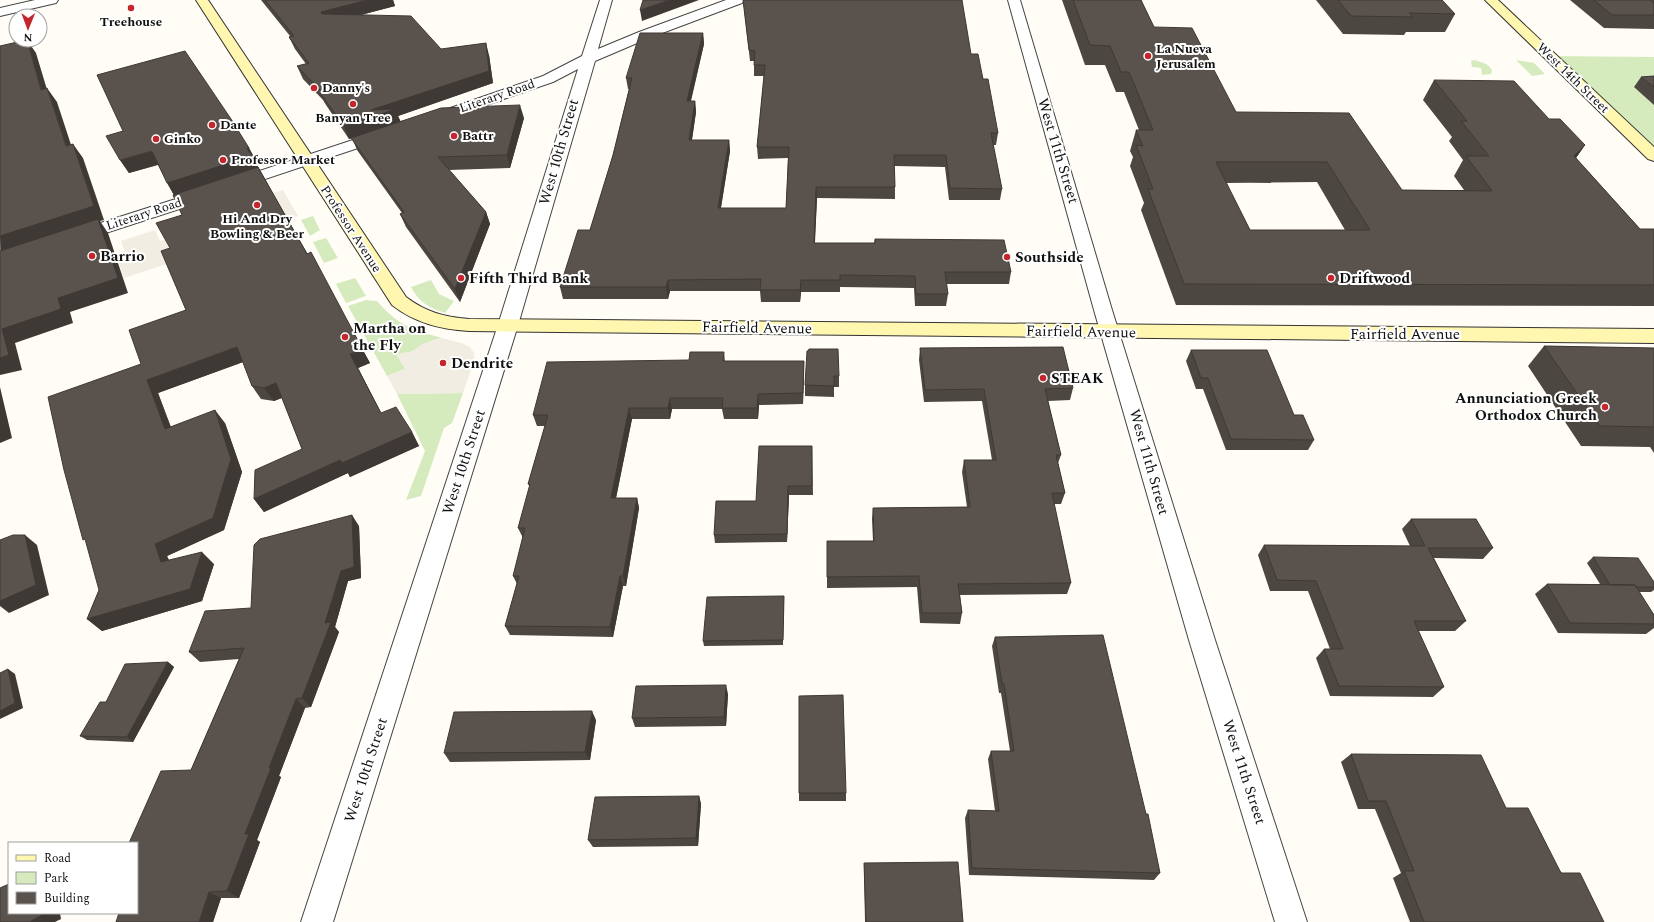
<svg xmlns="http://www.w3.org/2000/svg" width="1654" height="922" font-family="Spectral,serif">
<rect width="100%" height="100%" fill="#fffdf5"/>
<path fill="#d5ebbd" d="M1549,56L1654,57V156Z
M1474,60C1481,62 1488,63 1492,70L1491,74L1482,75L1481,68L1472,67L1471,61Z
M1516,60L1534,63L1545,74L1532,76Z
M313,216L320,230L310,236L301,220Z
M326,238L338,258L324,263L313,242Z
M355,278L366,296L346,303L336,284Z
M431,280L439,294L454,301L445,313C429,308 419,302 411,287Z
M366,300L377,301C398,325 412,330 442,338C427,341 425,345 413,351C408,353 402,353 397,355L405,369L387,376L348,306Z
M463,393L452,423L444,428L421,496L406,500L425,451L397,394Z"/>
<path fill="#f1ede2" d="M283,190L298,216L288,219L273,193Z
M155,230L160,241L167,239L176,261L124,278L117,258L126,255L121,241Z
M442,338L462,343L470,347L474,353V361L463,393L397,394L387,376L405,369L397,355L406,352H411L422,344Z"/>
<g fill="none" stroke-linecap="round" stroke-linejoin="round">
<g stroke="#444" stroke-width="2">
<path id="street" d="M35,0H58L56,3L0,16V8Z
M600,0H612L598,49L639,32L726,0H744L742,3L649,38L595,61L518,325L333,922H301L498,325L578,69L553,82L443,120L438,122L433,120L430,117L433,114L543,76L582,56Z
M1008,0H1020L1112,310L1215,640L1307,922H1275L1189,640L1094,310Z
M383,130L388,132L391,135L388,138L235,189L229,187L227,184L229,181Z
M204,190L210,191L212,195L210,199L81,241L75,242L69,241L66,237L69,233Z"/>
</g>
<g stroke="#333" stroke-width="2">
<path id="secondary" d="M196,0H208L406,297C426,312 444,317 469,319L1654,329V343L469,331C440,329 415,323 392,305Z
M1485,0H1498L1654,147V161L1648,159Z"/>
</g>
<use href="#street" fill="#fff" fill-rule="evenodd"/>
<use href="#secondary" fill="#fff6b0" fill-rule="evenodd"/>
</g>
<path fill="#4d4742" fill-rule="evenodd" d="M261,0H393L395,6L361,15L441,49L489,55L493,83L398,116L400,121L524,118L510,168L449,170L486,212L490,224L460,302L406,227L400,214L402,213L357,150L352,138L349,139L326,105L323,100L303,79L297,66L306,64L295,49L289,37L290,36Z
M743,0L971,54L983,79L998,133L996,145H993L1002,189L1000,200H949L945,167L894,166L895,187V199L817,198L815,243H874L875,239L1011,272L1009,284H946L948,294L946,306H915L914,288L840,287V292H801L800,302H761L760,291H670L668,299H563L560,287L590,230L613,155L629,89H628L626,78L703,33L704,44L691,101H695L696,112L692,140H729L730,151L721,208H786L788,158L758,159L757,147L764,76H754V61H750Z
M1062,0H1141L1154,27L1236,112L1402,190H1464L1454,176L1463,160L1449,141L1452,137L1423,100L1434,80L1549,119L1585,145L1576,158L1640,229H1654V306L1176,305L1141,210L1144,203L1130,166L1133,157L1130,151L1136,130H1139L1124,92H1116L1105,65H1085ZM1317,182L1345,230H1250L1226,183Z
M1316,0H1442L1455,14L1445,32H1406L1404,35L1343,34Z
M1570,0H1654V29L1604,28Z
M1654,76V105L1634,87L1641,77Z
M249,148L256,161H255L258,167L370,363L358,368L381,413L412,432L419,446L350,477L348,473L264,512L254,499L302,449L282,398L274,401L261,399L252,386L243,362L158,393L171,427L225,423L242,472L224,530L167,556L169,560L214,564L202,601L102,631L87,619L99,590L141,364L186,310L170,248L182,215L174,195L158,165L129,173L120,160Z
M1544,346L1654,348V453L1650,447L1581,446L1528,366Z
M920,348L1073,388L1070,400L1048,401L1061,455L1058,463L1065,493L1061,504H1054L1071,583L1067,594L960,595L962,613L960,624L920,623L917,587L827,588V541H873L872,519L873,508L967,507L962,472L964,460H992L982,401L924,402L919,360Z
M1191,350L1294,415L1314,440L1308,450H1226L1203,389H1196L1186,361Z
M808,351L839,376V387H834V397L805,396V385Z
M725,361H804L803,404L759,405L758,419H724L722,409H672L670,419H632L616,498H637L639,508L626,586H623L613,637L510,635L505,626L517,584L513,576L523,538L518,528L530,487L528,484L545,426H537L533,415Z
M812,446L813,495H789L787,542L715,543L714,535L756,501Z
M1411,519L1493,548L1483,559L1434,558L1466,621L1455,631H1418L1444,687L1433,697L1330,696L1316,658L1324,649H1330L1308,591H1270L1258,555L1264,545L1410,546L1402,529Z
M359,526L361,578L348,581L335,627L339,632L311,707L305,708L279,776L281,777L257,840L260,842L239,898H221L213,922H116L191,770L239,659L200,662L189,652L251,608Z
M1593,557L1654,582V590L1651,592H1639L1654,615V628L1646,634L1558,633L1535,594L1547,584H1600L1587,563Z
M784,596L783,645L704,646L703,641Z
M995,637L1146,814L1160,873L1154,880L969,875L965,818L968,810L995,811L988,759L991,751H1010L1001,693H999L992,646Z
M168,662L174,667L133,742L87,740L80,736Z
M728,694L726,726L635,727L632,718Z
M596,720L590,760L450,762L444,753Z
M1351,754L1506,808L1604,922H1410L1393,878L1401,873L1375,809H1358L1341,762Z
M799,793H846V801H799Z
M699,796L701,804L698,846L593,847L588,840Z
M864,863L963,922H865L864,870Z"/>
<path fill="#3f3936" d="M368,0H393L395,6L326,24L322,14L321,12Z
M669,0H699L642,21L640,10Z
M703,33L704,44L688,112L687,101Z
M27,40L36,53L51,103L41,90Z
M486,43L489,55L493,83L398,116L401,122L349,139L344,126Z
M47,88L57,102L76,160L66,146Z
M695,101L696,112L690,152L689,140Z
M520,105L524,118L510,168L507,155Z
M729,140L730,151L719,219L718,208Z
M73,144L83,158L104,220L100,221L108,233L128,293L70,312L73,323L15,343L22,370L0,375V358L2,329L0,236Z
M1585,145L1571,165L1574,156Z
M249,148L256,161H255L259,169L175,197L167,183Z
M152,151L160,164L129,173L120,160Z
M816,187L817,198L814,255V243Z
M486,212L490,224L460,302L455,289Z
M668,280L670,291L668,299L666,287Z
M801,280V292L800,302V290Z
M237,347L246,361L158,393L176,442L165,429L147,380Z
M363,350L370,363L358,368L388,427L350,354Z
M724,352L725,363L723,361Z
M804,361V372L803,404V393Z
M276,383L284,397L274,401L264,388Z
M0,387L12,438L0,443Z
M758,394L759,405L758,419L757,408Z
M670,398L672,409L670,419L668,408Z
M629,408L632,419L614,508L611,498Z
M215,410L225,423L242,472L224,530L167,556L174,575L161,562L155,544Z
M412,432L419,446L350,477L348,473L264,512L254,499L340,460Z
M788,486L789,495L787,542V534Z
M637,498L639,508L626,586L623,576Z
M352,515L359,526L361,578L348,581L335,627L339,632L311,707L302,698Z
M25,535L37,545L49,595L9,613L0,606V601Z
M202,552L214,564L202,601L102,631L87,619Z
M620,576L623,586L613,637L610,627Z
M168,662L174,667L133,742L127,737Z
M8,669L15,674L23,708L0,719V711Z
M726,685L728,694L726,726L724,717Z
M296,699L305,708L279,776L281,777L257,840L260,842L239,898L227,891L245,834L269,768Z
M592,711L596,720L590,760L585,752Z
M699,796L701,804L698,846L696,838Z
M209,892L221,898L213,922H199Z
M45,913H60L61,919L55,922H29Z"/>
<path fill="#5a524d" stroke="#3f3936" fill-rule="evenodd" d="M265,0H368L321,12L322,14L411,16L441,49L486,43L489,71L371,110L396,109L344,126L320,93L322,92L297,66L309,63L289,37L294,36Z
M643,0H669L640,10Z
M743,0H962L971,54H978L983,79H988L998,133H991L1002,189L950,188L946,155H894L895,187H816L814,243H875V239L1004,240L1011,272H945L948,294H916L915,276L840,275V280H801L800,290H760L761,279L668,280L666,287H560L578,230H590L613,155L632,78H626L640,33H703L687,101H695L689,140H729L718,208H786L789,147H757L765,65H754L755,51L749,50Z
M1073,0H1141L1154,27L1192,28L1236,112L1349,113L1402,190L1492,191L1466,156H1489L1461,121H1467L1434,80L1514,81L1549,119H1560L1585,145L1574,156L1640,229H1654V285L1184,284L1148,189H1153L1136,145L1143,146L1136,130H1153L1129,72H1121L1110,46L1090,45ZM1216,162H1327L1370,230H1250Z
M1338,0H1442L1455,14L1409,13L1413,17L1351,16Z
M1594,0H1650L1654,3V15H1612Z
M26,40H27L41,90L47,88L66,146L73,144L94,206L0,236V46Z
M185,51L231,119L249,148H247L252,156L167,183L152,151L120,160L106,136L123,131L97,75Z
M1654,76V87L1641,77Z
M520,105L507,155L438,157L486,212L455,289L400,214L404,212L351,138L441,108Z
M258,167L307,254L311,252L363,350L350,354L381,413L396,407L412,432L342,463L340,460L254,499L255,470L302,449L276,383L264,388L252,386L237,347L147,380L165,429L215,410L231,459L213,518L155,544L161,562L202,552L190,589L87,619L99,590L85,539L83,540L64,470L48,397L141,364L129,330L186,310L161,251L170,248L156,223L182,215L173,195Z
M98,219L118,278L58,298L61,309L2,329L9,355L0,358V251Z
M1544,346L1654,348V427L1600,426Z
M1063,347L1073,388L1045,389L1061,455H1056L1065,493H1052L1071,583L958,584L962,613H922L919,576L827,577V541H874L873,508L970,507L964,460H996L984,389L925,390L920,348Z
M809,349H838L839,376H834V386L805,385L807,351H808Z
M1191,350H1267L1294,415H1303L1314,440L1231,439L1208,378H1201Z
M690,352H724L723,361H804L803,393L758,394L757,408H722L723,398H670L668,408H629L611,498H637L623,576H620L610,627L505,626L519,576H513L525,528H518L530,484H528L548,415H533L547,362L689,360Z
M759,446H812V486H788L787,534L714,535L716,501H756Z
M352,515L354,567L341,571L325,623L331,622L302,698L296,699L269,768H271L245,834H249L227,891L209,892L199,922H116L119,913H137V843H129L161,771L191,770L244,648L189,652L205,611L251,608L254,545L260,539Z
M1411,519H1476L1493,548H1428L1466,621H1414L1444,687L1339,686L1324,649H1343L1316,581L1277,580L1264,545L1425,546Z
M13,535H25L36,585L0,601V540Z
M1593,557L1638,558L1654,582V587H1636L1635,585H1610Z
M1547,584L1635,585L1654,615V624L1570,623Z
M784,596L783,640L703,641L707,597Z
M1103,635L1146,814H1148L1160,873L972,868L968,810L999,811L991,751H1014L1004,684H1002L995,637Z
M168,662L127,737L80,736L100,702H106L125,664Z
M8,669L15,703L0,711V673Z
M726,685L724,717L632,718L636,686Z
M843,695L846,793H799V696Z
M592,711L585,752L444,753L454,712Z
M1351,754L1481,755L1506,808H1528L1561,873H1580L1604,922H1424L1404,871H1414L1386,801H1368Z
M699,796L696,838L588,840L595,797Z
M958,862L963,922H866L864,863Z
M9,884V913H45L29,922H0V888Z"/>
<g fill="#c4262e" stroke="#fff" stroke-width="1.5">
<circle cx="131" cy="8" r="4"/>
<circle cx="1148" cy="56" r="4"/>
<circle cx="314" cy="88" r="4"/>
<circle cx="353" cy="104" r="4"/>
<circle cx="212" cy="125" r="4"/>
<circle cx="454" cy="136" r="4"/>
<circle cx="156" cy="139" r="4"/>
<circle cx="223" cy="160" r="4"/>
<circle cx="257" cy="205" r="4"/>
<circle cx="92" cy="256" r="4"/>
<circle cx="1007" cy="257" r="4"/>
<circle cx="461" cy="278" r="4"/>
<circle cx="1331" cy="278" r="4"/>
<circle cx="345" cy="337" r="4"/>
<circle cx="443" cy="363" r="4"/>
<circle cx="1043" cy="378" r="4"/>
<circle cx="1605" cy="407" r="4"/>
</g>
<g text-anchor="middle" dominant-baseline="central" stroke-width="4" stroke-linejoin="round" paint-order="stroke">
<g font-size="13" font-weight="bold" fill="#111" stroke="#fff" text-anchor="start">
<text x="131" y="22" text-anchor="middle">Treehouse</text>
<text x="1156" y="49">La Nueva<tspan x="1156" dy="15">Jerusalem</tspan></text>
<text x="322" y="88">Danny's</text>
<text x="353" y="118" text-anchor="middle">Banyan Tree</text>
<text x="220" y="125">Dante</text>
<text x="462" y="136">Battr</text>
<text x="164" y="139">Ginko</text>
<text x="231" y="160">Professor Market</text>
<text x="257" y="219" text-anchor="middle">Hi And Dry<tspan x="257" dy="15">Bowling &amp; Beer</tspan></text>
</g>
<g font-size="13" fill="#111" stroke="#fff">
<text transform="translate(1573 78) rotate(44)">West 14th Street</text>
<text transform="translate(497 96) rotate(-19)">Literary Road</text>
<text transform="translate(144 214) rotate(-18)">Literary Road</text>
<text transform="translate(351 229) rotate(57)">Professor Avenue</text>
</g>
<g font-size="15" fill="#111" stroke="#fff">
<text transform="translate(1058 151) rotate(73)">West 11th Street</text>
<text transform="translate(559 152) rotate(-74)">West 10th Street</text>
<text transform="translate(757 328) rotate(1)">Fairfield Avenue</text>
<text transform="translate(1081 332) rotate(1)">Fairfield Avenue</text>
<text x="1405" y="334">Fairfield Avenue</text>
<text transform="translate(464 462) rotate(-72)">West 10th Street</text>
<text transform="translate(1149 462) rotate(74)">West 11th Street</text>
<text transform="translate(366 770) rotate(-72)">West 10th Street</text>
<text transform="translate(1244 772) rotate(72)">West 11th Street</text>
</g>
<g font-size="15" font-weight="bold" fill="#111" stroke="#fff" text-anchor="start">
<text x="100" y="256">Barrio</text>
<text x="1015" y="257">Southside</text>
<text x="469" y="278">Fifth Third Bank</text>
<text x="1339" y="278">Driftwood</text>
<text x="353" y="328">Martha on<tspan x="353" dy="17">the Fly</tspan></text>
<text x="451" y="363">Dendrite</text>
<text x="1051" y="378">STEAK</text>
<text x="1597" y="398" text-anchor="end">Annunciation Greek<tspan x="1597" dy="17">Orthodox Church</tspan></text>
</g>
</g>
<rect x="8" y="842" width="130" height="72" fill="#ffffff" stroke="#a0a0a0"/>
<rect x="16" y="855" width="20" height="6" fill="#fff6b0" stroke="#a0a0a0"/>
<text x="44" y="862" font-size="12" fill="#111111">Road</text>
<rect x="16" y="872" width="20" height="12" fill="#d5ebbd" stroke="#a0a0a0"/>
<text x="44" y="882" font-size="12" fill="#111111">Park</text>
<rect x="16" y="892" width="20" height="12" fill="#5a524d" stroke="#a0a0a0"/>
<text x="44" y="902" font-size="12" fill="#111111">Building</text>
<g transform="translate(28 28) rotate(181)"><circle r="19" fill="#ffffff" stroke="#a0a0a0"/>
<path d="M0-3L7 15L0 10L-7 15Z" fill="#c4262e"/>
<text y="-6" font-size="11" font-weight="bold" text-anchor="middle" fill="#111111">N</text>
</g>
</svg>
